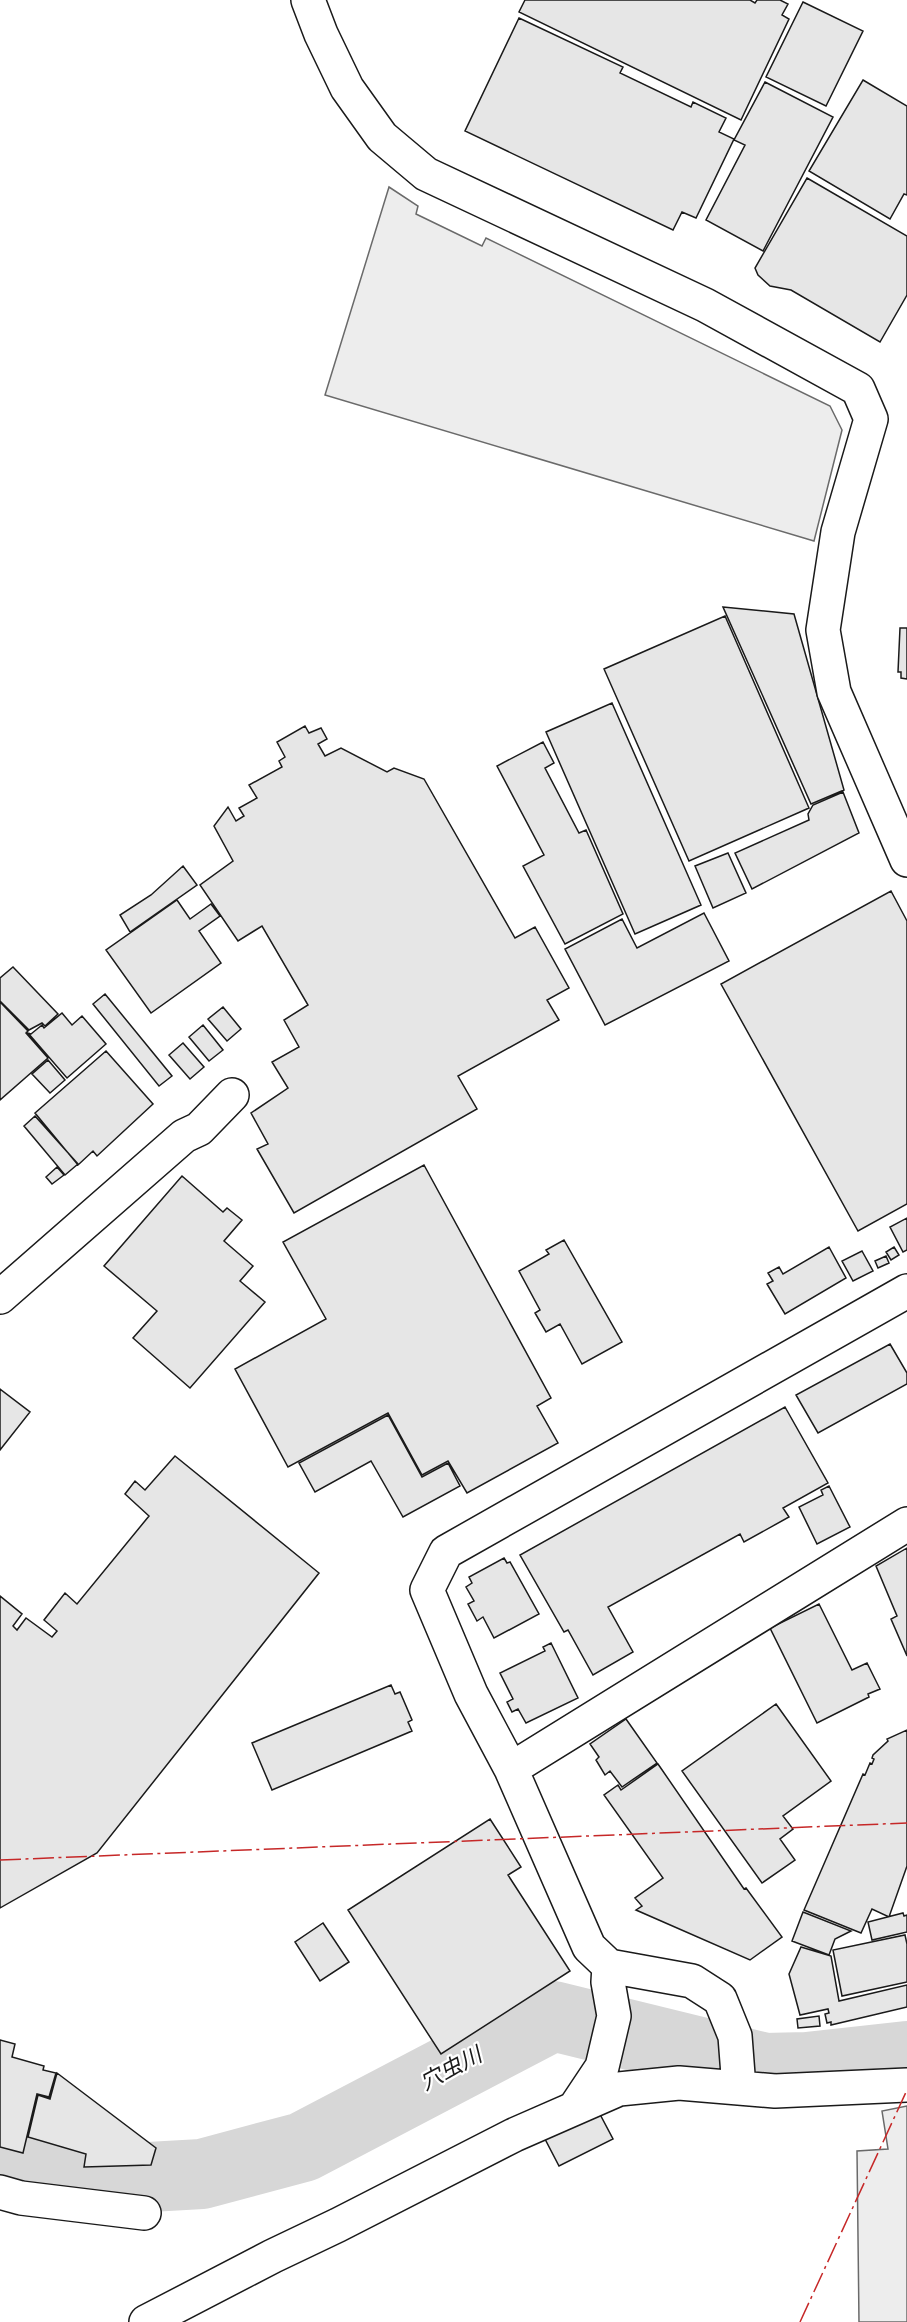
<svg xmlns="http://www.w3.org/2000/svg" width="907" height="2322" font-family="'Source Sans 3','Noto Sans JP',sans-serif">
<rect width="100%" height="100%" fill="#fff"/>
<path fill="#ededed" stroke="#6a6a6a" stroke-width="1.5" d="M389,187L418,206L416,214L482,246L486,238L830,406L842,430L814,541L325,395Z
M907,2106V2322H859L857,2151L888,2149L882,2111Z"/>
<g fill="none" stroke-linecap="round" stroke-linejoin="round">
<path stroke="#d7d7d7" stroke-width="70" d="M0,2167L96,2180L202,2174L303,2147L553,2016L765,2068L807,2067L907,2056"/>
</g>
<path fill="#e6e6e6" stroke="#1a1a1a" stroke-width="1.5" d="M525,0H750L755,3L757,0H780L788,4L782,15L789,19L741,120L519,12Z
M803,2L863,31L826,106L766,77Z
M519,18L623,67L620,73L691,107L693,102L726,118L719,132L734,139L696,218L682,212L673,230L465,131Z
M863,80L907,106V195L904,194L890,219L809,171Z
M765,82L833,117L763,251L706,220L745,145L734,140Z
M807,178L907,236V295L880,342L791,290L770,286L758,275L755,268Z
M723,607L794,614L844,790L811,804Z
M725,616L809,808L689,861L604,669Z
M900,628H907V679L901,678V672H898Z
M612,703L701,905L635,934L546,732Z
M305,726L309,733L321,728L327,739L318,744L325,756L341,748L387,772L394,768L424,779L515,938L535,927L569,988L547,1000L559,1020L458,1076L477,1109L294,1213L257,1149L268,1144L251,1113L288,1088L272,1062L299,1047L284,1020L308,1005L262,926L238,941L200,885L233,861L214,826L228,807L236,821L244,816L239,808L257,798L249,785L282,767L279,761L285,757L277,742Z
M543,742L554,763L545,768L579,833L586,830L623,914L565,944L523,866L544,855L497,766Z
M843,792L859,833L752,889L735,853L809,820L808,814L813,805Z
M728,853L746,893L713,908L695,866Z
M183,866L197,885L130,932L120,915L151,895Z
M891,891L907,921V1204L858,1231L721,984Z
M177,900L190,919L211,904L220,916L199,931L221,963L151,1013L106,950Z
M704,913L729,961L605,1025L565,949L622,919L637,948Z
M13,967L58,1014L45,1026L42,1023L29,1030L0,1001V978Z
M105,994L172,1076L159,1086L93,1004Z
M0,1002L28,1031L26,1033L48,1058L0,1100Z
M223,1007L241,1029L227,1041L208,1019Z
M62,1013L72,1025L82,1016L106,1044L67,1078L28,1033L31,1034L42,1025L44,1028Z
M203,1025L223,1050L209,1061L189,1037Z
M183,1043L204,1067L190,1079L169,1055Z
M106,1051L153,1104L97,1156L93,1151L78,1165L35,1113Z
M48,1060L65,1080L50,1093L32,1074Z
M35,1116L78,1164L65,1175L24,1126Z
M424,1165L551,1398L537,1406L558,1443L467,1493L448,1461L422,1475L388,1413L288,1467L235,1369L326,1319L283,1242Z
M57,1167L64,1175L52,1184L46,1177Z
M182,1176L223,1212L227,1208L242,1220L224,1241L253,1266L240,1281L265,1302L190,1388L133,1338L157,1311L104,1266Z
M907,1218V1250L903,1252L890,1227Z
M564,1240L622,1342L582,1364L560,1324L546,1332L535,1313L540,1310L519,1271L549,1254L546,1250Z
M829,1247L846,1278L785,1314L767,1284L773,1281L768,1273L779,1267L783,1274Z
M894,1247L899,1255L891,1260L886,1252Z
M862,1251L873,1271L853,1281L842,1261Z
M886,1256L889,1263L878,1268L875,1261Z
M890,1344L907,1373V1384L818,1433L796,1395Z
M0,1389L30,1412L0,1450Z
M785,1407L828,1483L783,1508L789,1517L744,1542L740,1534L608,1607L633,1652L593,1675L568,1630L564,1632L520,1555Z
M388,1415L422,1477L448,1463L460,1486L403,1517L371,1461L315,1492L299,1463Z
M175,1456L319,1573L97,1853L0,1908V1596L22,1614L13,1626L17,1630L26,1618L52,1637L57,1631L44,1620L65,1593L77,1604L149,1516L125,1494L135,1481L145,1490Z
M829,1486L850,1527L817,1544L799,1507L823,1495L821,1490Z
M907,1548V1656L891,1619L897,1616L876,1566Z
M504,1558L507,1563L510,1562L539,1614L494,1638L483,1617L477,1621L468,1604L474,1601L466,1587L472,1583L469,1577Z
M819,1604L852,1670L867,1663L880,1689L868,1694L869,1697L817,1723L770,1628Z
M551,1643L578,1698L526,1723L518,1709L512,1712L507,1702L513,1699L500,1673L545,1651L543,1647Z
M391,1685L395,1694L400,1692L412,1720L408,1722L412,1731L272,1790L252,1743Z
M776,1704L831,1781L783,1816L793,1829L780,1839L795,1860L762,1883L682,1771Z
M626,1719L657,1763L622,1787L610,1771L605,1775L596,1760L599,1757L590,1744Z
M907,1730V1866L889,1917L872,1909L861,1933L804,1910L863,1774L865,1775L870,1763L872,1764L874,1759L872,1758L873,1755L888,1741L887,1739Z
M658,1764L744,1889L746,1888L782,1937L750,1960L636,1910L642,1906L635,1898L663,1878L604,1795L618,1785L621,1790Z
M490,1819L521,1867L508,1875L570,1971L441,2054L348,1910Z
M803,1912L851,1931L835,1939L829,1955L792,1941Z
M903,1913L904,1916L907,1915V1932L872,1940L868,1922Z
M323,1923L349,1962L320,1981L295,1942Z
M905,1935L907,1944V1982L842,1996L833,1950Z
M801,1947L831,1956L839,2001L907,1985V2007L831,2025V2022L827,2023L825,2014L829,2013L828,2009L800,2015L789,1974Z
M819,2016L820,2026L798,2028L797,2019Z
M0,2040L15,2044L12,2057L44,2066L43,2070L56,2073L49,2097L37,2094L23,2153L0,2147Z
M57,2073L156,2148L151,2165L84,2167L86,2154L28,2137L38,2095L50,2099Z
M584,2084L613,2139L559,2166L531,2112Z"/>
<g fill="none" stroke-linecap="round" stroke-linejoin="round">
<g stroke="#1a1a1a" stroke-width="36">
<path id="minor" d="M308,0L321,34L347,88L382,137L426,174L705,305L858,389L871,419L838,532L823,630L834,692L907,860
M0,1297L184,1136L199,1129L232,1095
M511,1769L907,1524
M739,2088L735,2036L720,1999L692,1981L609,1966L589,1947L511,1769L471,1694L427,1590L446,1552L907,1291
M576,2106L602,2067L614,2016L608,1982L609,1966
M0,2192L21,2198L144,2213
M146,2322L273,2256L338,2225L514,2135L619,2089L679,2083L775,2091L907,2085"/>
</g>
<use href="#minor" stroke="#fff" stroke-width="33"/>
<path stroke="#c62828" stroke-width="1.5" stroke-dasharray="21 4.5 3 4.5" stroke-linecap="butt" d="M0,1860L907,1823
M800,2322L907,2090"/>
</g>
<g text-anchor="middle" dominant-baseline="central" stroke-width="4.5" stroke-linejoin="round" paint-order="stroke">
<g font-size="22" font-style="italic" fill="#1a1a1a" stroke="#fff">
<text transform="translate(451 2069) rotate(-28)">穴虫川</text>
</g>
</g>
</svg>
